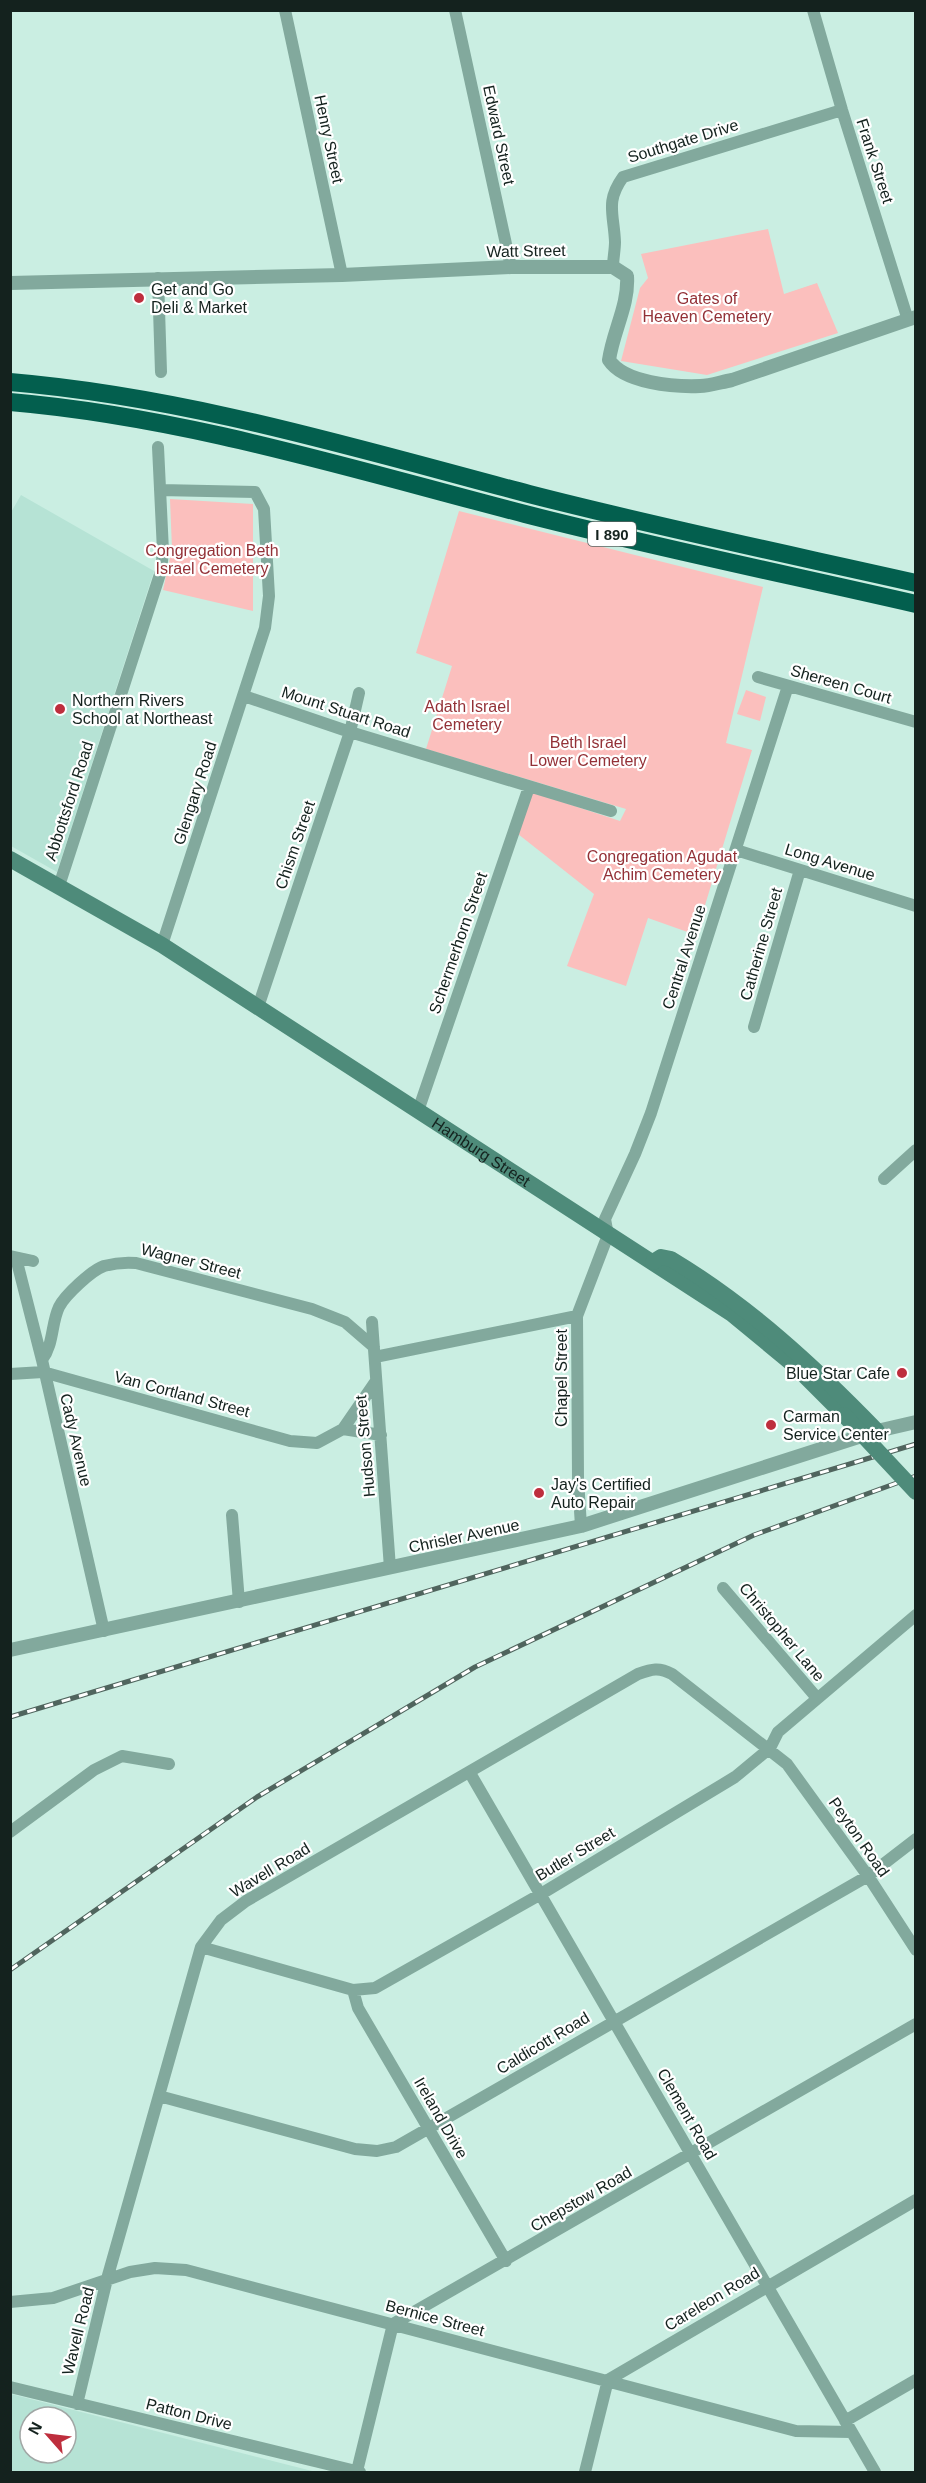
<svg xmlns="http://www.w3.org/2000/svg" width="926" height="2483" font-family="Helvetica,sans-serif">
<rect width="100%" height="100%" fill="#caeee2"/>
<path fill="#b6e3d5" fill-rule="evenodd" d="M21,495L154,571L57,872L11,846L10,514Z
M10,2394H11L316,2472H11ZM30,2417H66V2453H30Z"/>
<path fill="#fbbfbd" d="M768,229L784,294L817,283L838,333L707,375L621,361L640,288L648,278L641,254Z
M170,499L253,504V611L163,590L172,549Z
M459,511L763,587L726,743L752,750L696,935L648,918L626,986L567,966L594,894L518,834L532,792L620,821L626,809L426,749L452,666L416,653Z
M746,690L766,697L760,721L737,714Z"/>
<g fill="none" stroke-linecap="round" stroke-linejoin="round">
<path stroke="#82a99d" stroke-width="12" d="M285,10L342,275
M455,10L511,267
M813,10L842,110L908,320
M613,267C613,259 615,250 615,242C614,214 605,202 623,177L842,110
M158,278L161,372
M160,490L255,492L264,509L269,596L265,628L162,945
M758,677L916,722
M244,696L350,732L611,811
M736,850L916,906
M59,886L161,571L163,551L158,447
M258,1007L350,732L359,693
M754,1027L800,870
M418,1111L529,787
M884,1179L916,1150
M10,1256L33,1261
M16,1258L42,1360L104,1631
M372,1322L390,1568
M375,1357L577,1316
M42,1360C54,1344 51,1324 59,1307C65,1295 92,1270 104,1266C115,1263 125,1262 136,1263L312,1309L345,1322L374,1347
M10,1374L43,1372L290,1441L317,1443L343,1429L376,1381
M343,1429L381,1435
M232,1515L239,1602
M581,1526L578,1479L577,1316L608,1235L605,1219L635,1154L651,1113L788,686
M723,1588L817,1698
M470,1773L875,2472
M10,1832L94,1770L122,1756L169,1764
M201,1947L353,1990L375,1988L541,1894L735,1777L770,1748L778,1732L916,1615
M353,1990L358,2008L506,2261
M159,2096L355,2149L377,2151L396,2147L868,1876L916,1839
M10,2302L53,2298L130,2272L155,2268L186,2270L796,2431L851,2432
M10,2387L360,2472
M77,2404L107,2279L201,1947L221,1920L246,1901L638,1674C652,1669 659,1667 672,1674L787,1764L868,1876L916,1950
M845,2421L916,2380
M357,2471L393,2324L916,2024
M585,2472L608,2380L916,2200"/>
<path stroke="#82a99d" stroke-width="14" d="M10,283L342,275L511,267H613L627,276C629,305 613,331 609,360C624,383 674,387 700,386C710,386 721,382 732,380L916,317
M10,1650L581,1526L877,1431L916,1422"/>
<g stroke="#4e8b7a" stroke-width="16">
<path id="s1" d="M10,859L162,945L732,1314L795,1366L844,1415"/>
<path d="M653,1262L661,1257L671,1259C749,1306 814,1366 877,1431"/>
</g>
<path stroke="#035f4e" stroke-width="18" d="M10,382C188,397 358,449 529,494C657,527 787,554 916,583
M10,402C186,417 355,470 525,514C654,547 785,574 916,604"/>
<g stroke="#50655e" stroke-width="5">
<path id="rail" d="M10,1717L916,1444
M10,1970L257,1797L475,1667L754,1535L916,1476"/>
</g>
<use href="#rail" stroke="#fff" stroke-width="3" stroke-dasharray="9" stroke-linecap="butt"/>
<path stroke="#4e8b7a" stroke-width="16" d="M844,1415L916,1492"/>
</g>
<g fill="#be2e3d" stroke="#fff" stroke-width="2">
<circle cx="139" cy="298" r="6"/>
<circle cx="60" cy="709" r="6"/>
<circle cx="902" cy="1373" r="6"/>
<circle cx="771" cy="1425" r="6"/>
<circle cx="539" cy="1493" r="6"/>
</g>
<g text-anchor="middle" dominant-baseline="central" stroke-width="4.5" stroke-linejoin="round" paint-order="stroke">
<rect fill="#fff" stroke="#5a6462" stroke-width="1.5" x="588" y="522" width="48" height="24" rx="4.5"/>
<g font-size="15" font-weight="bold" fill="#14221e">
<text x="612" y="534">I 890</text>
</g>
<g font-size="16" fill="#14221e" stroke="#fff">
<text transform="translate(499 135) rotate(78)">Edward Street</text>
<text transform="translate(329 139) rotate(78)">Henry Street</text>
<text transform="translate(683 141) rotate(-17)">Southgate Drive</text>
<text transform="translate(875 161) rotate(72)">Frank Street</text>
<text transform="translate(526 251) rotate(-1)">Watt Street</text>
<text transform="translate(841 684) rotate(16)">Shereen Court</text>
<text transform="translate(346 712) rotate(18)">Mount Stuart Road</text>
<text transform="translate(195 793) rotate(-72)">Glengary Road</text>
<text transform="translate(69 801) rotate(-72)">Abbottsford Road</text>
<text transform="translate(295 845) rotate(-71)">Chism Street</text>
<text transform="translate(830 862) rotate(17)">Long Avenue</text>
<text transform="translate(458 943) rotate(-71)">Schermerhorn Street</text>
<text transform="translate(761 944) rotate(-74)">Catherine Street</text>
<text transform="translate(684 957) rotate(-72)">Central Avenue</text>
<text stroke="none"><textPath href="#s1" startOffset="555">Hamburg Street</textPath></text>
<text transform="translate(191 1261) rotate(14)">Wagner Street</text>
<text transform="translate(561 1378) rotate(-90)">Chapel Street</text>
<text transform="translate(182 1394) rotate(15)">Van Cortland Street</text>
<text transform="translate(76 1440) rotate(77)">Cady Avenue</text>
<text transform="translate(365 1446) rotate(-95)">Hudson Street</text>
<text transform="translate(464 1536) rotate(-12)">Chrisler Avenue</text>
<text transform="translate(782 1632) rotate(50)">Christopher Lane</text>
<text transform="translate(859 1837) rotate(55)">Peyton Road</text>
<text transform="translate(575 1854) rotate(-31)">Butler Street</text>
<text transform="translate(270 1870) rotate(-31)">Wavell Road</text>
<text transform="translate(543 2043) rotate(-31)">Caldicott Road</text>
<text transform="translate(687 2114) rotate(60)">Clement Road</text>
<text transform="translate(441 2118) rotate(60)">Ireland Drive</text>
<text transform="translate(581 2199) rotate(-30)">Chepstow Road</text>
<text transform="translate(712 2299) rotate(-31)">Careleon Road</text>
<text transform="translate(435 2318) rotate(15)">Bernice Street</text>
<text transform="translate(78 2331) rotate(-76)">Wavell Road</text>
<text transform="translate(189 2414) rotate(14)">Patton Drive</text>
</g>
<g font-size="16" fill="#14221e" stroke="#fff" text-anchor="start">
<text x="151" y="289">Get and Go<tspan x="151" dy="18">Deli &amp; Market</tspan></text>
<text x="72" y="700">Northern Rivers<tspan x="72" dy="18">School at Northeast</tspan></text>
<text x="890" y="1373" text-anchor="end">Blue Star Cafe</text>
<text x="783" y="1416">Carman<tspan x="783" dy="18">Service Center</tspan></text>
<text x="551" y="1484">Jay's Certified<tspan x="551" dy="18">Auto Repair</tspan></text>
</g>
<g font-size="16" fill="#933137" stroke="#fff">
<text x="707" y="298">Gates of<tspan x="707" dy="18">Heaven Cemetery</tspan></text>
<text x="212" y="550">Congregation Beth<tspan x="212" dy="18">Israel Cemetery</tspan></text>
<text x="467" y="706">Adath Israel<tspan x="467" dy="18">Cemetery</tspan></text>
<text x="588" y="742">Beth Israel<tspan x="588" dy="18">Lower Cemetery</tspan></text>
<text x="662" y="856">Congregation Agudat<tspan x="662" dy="18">Achim Cemetery</tspan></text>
</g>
</g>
<rect width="926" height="2483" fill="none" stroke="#14221e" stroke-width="24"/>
<g transform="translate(48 2435) rotate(298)"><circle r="28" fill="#ffffff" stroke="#a1a7a5" stroke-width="1.5"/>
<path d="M0-4.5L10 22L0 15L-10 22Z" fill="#be2e3d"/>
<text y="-9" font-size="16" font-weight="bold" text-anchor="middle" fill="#14221e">N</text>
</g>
</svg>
